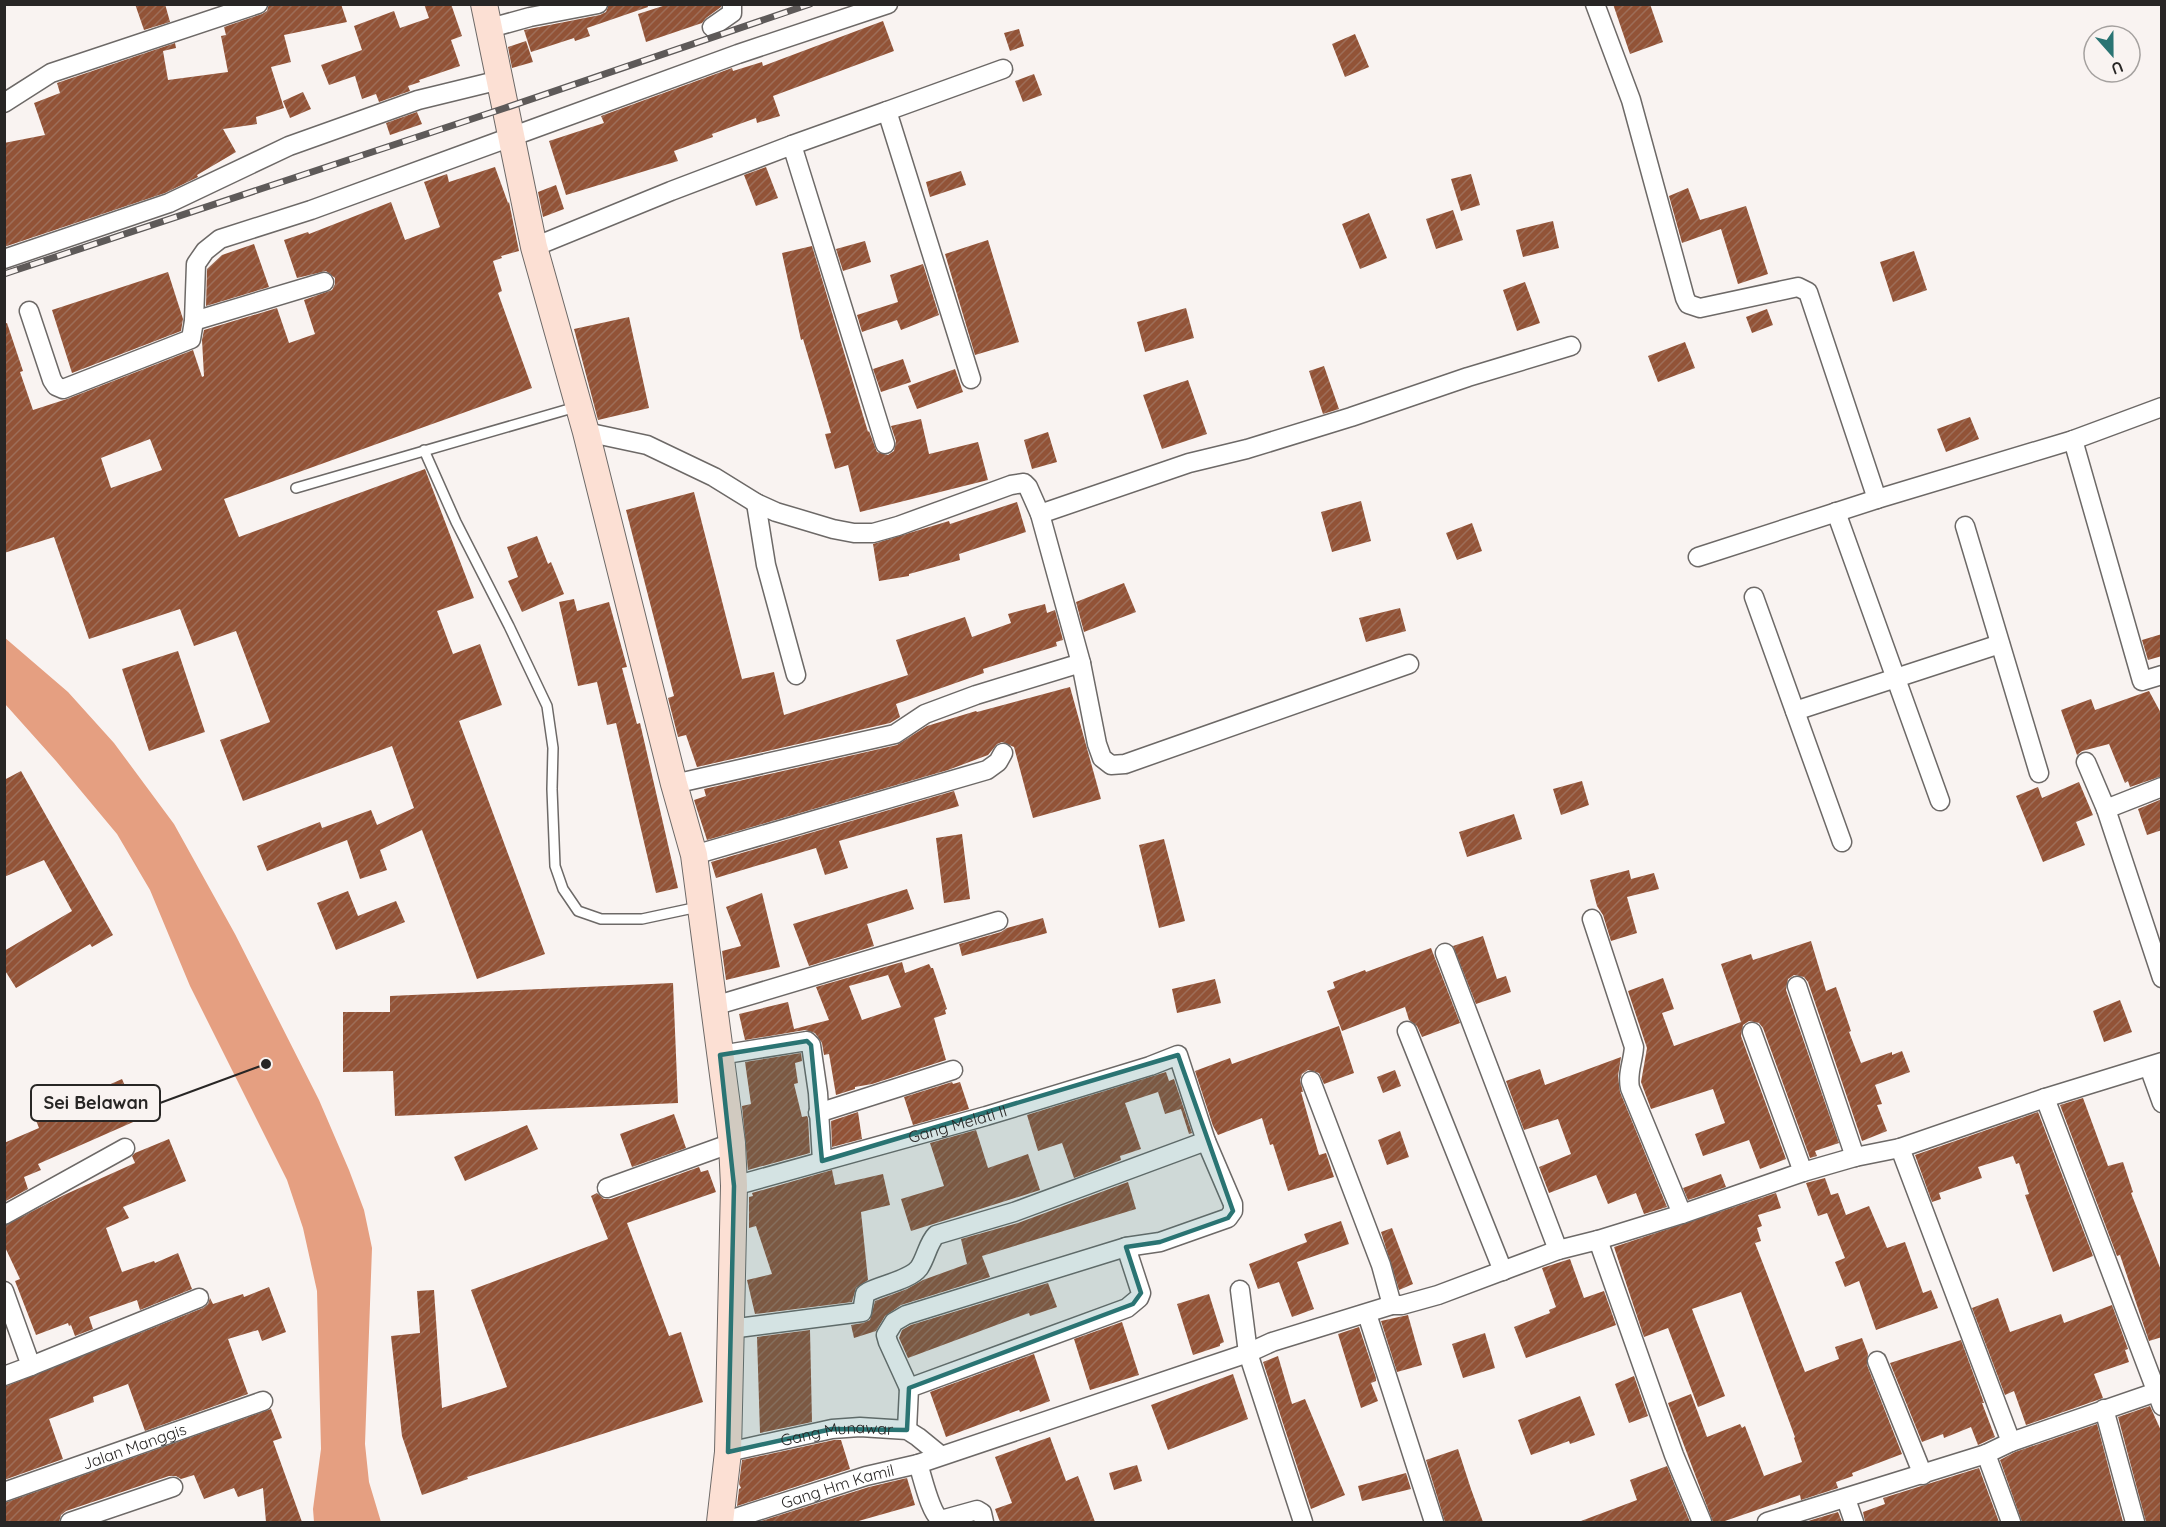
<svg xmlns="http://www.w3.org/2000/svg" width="2166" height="1527" font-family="Quicksand,sans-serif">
<defs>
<pattern id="building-hatch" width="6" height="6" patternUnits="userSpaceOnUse" patternTransform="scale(1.5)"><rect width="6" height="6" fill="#925337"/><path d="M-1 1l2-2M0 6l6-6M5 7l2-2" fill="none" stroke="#9d6e59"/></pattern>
</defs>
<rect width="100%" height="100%" fill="#f9f3f1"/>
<path fill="#e59f81" d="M4,637L68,692L114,743L174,824L235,934L319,1100L349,1170L364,1210L372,1248L365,1444L369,1482L381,1522H314L313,1509L321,1449L317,1291L303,1228L287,1180L190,986L150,890L117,834L56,761L5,704Z"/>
<path fill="url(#building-hatch)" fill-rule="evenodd" d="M135,4H165L170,22L144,30Z
M269,4H341L347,22L284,35L291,62L271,67L284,108L256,117L257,124L223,129L236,152L197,175L198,177L165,193L4,247V143L45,135L34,103L60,93L57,83L175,43L176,48L163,51L168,80L228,72L221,36L226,35L224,27L262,14L267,11Z
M424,4H451L462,36L451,40L460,66L419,80L420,82L408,86L410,91L379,102L376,94L362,99L355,76L329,85L321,65L362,50L354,26L394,11L400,28L429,18Z
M609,4H647L648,7L587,28L590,36L575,41L574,38L531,52L524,30L600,15L606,12Z
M669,4H721V7L706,18L702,23L646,42L638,14Z
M1613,4H1650L1663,42L1630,54Z
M883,21L894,51L773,96L780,116L757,123L756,118L712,134L713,137L674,151L678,161L566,195L549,141L604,123L601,116L732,68L733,71L762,62L763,66Z
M1019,29L1024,46L1010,51L1004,33Z
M1355,34L1369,67L1345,77L1332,44Z
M526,41L533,62L512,68L508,47Z
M1034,74L1042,95L1023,102L1015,81Z
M303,92L311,109L290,118L283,101Z
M417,112L422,124L390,135L386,123Z
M495,167L508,203L509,202L519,251L501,256L502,258L493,261L502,291L498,293L532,388L224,499L239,537L425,469L474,598L437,611L453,654L480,644L502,705L459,721L545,954L477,979L422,830L380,850L387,870L360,879L347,840L267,871L257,846L320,822L322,828L371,810L377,825L414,808L392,746L243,801L220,740L270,722L236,631L194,646L180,609L89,639L54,537L4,553V324L7,323L23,371L20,372L33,410L67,399L193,350L202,377L204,376L202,340L204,330L277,308L289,343L315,334L304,300L332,290L335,284V278L326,271L297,278L284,240L308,232L309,234L391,202L405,240L440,227L424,182L447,174L449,182ZM150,439L162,470L111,488L101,458Z
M766,167L778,198L756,206L744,175Z
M961,171L966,185L930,197L926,182Z
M1471,174L1480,205L1461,211L1451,179Z
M556,185L564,209L543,217L538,192Z
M1688,188L1700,220L1746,206L1768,274L1738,284L1721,229L1682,243L1669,196Z
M1453,210L1463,240L1436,249L1426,219Z
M1369,213L1387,258L1360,269L1342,224Z
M1553,221L1559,248L1523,257L1516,230Z
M988,240L1019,342L975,355L945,254Z
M865,241L871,262L843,271L836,249Z
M254,244L269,287L206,306L207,269L222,255Z
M812,246L868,432L869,431L877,452L888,455L894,451L896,441L891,426L921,419L929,454L978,442L988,480L860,512L848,465L835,469L825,434L831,433L803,339L801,340L782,253Z
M1914,251L1927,290L1893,302L1880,262Z
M923,264L939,315L901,330L897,320L862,332L857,315L898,302L890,275Z
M168,272L183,319L181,331L72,373L52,310Z
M1525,282L1540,323L1517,331L1503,290Z
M1186,308L1194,338L1145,352L1137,322Z
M1767,309L1773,325L1752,333L1746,317Z
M629,317L649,408L598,420L574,329Z
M1685,342L1695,368L1658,382L1648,356Z
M903,359L911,382L881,392L873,369Z
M1324,366L1339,409L1323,414L1309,371Z
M955,369L963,392L917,409L908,386Z
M1188,380L1207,434L1162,449L1143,395Z
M1970,417L1979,439L1946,452L1937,429Z
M1048,432L1057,462L1032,469L1024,440Z
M694,492L742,679L774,672L784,715L908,675L896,640L965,617L972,637L1011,623L1008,614L1045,604L1047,613L1055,610L1063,640L1056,642L1057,646L983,669L984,673L896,704L900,717L890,723L697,767L686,735L678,737L668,698L674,696L626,510Z
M1361,501L1371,541L1332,552L1321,512Z
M1017,502L1026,532L959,554L960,560L909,574V576L879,581L873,544L949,521L950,524Z
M1472,523L1482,551L1457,560L1446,533Z
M537,536L548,564L551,562L564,594L522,612L508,581L518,577L507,547Z
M1124,583L1136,612L1084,632L1076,602Z
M574,599L577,611L609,602L627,667L622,668L637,724L640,723L678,888L656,893L616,723L607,725L597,682L578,686L559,602Z
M1400,608L1406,631L1366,642L1359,618Z
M2162,634V656L2148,660L2142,640Z
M178,651L205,732L149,751L122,669Z
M1070,687L1101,799L1033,818L1014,747L1002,742L997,744L988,755L948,770L707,840L694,800L706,796L704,789L897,745L927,726L976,711L977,712Z
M2149,691L2162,715V776L2130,787L2128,781L2125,783L2109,744L2082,751L2077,755L2061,710L2091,699L2095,710Z
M21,771L113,935L92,947L90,944L16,988L4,969V951L72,911L44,860L4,877V780Z
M1582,781L1589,805L1561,815L1553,789Z
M2079,782L2093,815L2076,822L2085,845L2043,862L2016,796L2038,787L2042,798Z
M954,791L959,806L839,841L848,868L825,875L816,848L716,878L711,862Z
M2162,799V830L2147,835L2138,809Z
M1514,814L1522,839L1467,857L1459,832Z
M962,834L970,899L944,903L936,838Z
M1164,839L1185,921L1159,928L1139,845Z
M1629,870L1631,879L1654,873L1659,889L1627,897L1637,933L1611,941L1603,915L1597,906L1590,880Z
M907,889L914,909L867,924L874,946L809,966L793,924Z
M348,891L358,916L396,901L405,922L336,950L317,903Z
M762,893L780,967L726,980L722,951L741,946L726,907Z
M1043,918L1047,933L962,956L959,944L1001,932L1007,928Z
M1483,936L1497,979L1506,976L1511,992L1476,1004L1453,946Z
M1811,941L1826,991L1836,987L1851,1031L1849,1032L1861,1063L1892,1052V1055L1902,1051L1910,1072L1875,1085L1882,1104L1877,1105L1887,1131L1862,1141L1808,982L1804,977L1794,975L1788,979L1786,990L1839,1143L1815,1151L1817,1156L1810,1158L1763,1028L1759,1023L1749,1021L1743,1025L1741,1036L1786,1159L1760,1169L1749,1140L1703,1156L1695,1134L1725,1123L1713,1089L1651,1109L1641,1082L1647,1048L1628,991L1663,978L1674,1009L1662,1013L1674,1046L1741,1022L1721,964L1751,954L1753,960Z
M1431,948L1460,1023L1422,1037L1417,1026L1409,1020L1405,1007L1342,1031L1327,991L1335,988L1333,982L1365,970L1366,972Z
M902,962L905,973L929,964L931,968H933L947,1009L945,1010L946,1014L934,1018L946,1060L872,1084L855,1087V1089L836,1095L829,1054L824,1055L822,1043L815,1033L805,1030L745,1040L739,1014L788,1002L794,1029L829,1020L816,987ZM888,975L901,1007L862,1020L849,986Z
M1215,979L1221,1003L1177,1013L1172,989Z
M673,983L678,1103L395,1116L393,1071L343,1072V1012H390V996Z
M2120,1000L2132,1032L2104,1042L2093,1011Z
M1339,1026L1354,1073L1324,1084L1319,1073L1308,1070L1302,1074L1300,1080L1303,1092H1301L1319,1155L1326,1153L1334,1177L1288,1191L1273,1144L1270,1145L1262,1118L1218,1135L1213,1126L1195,1071L1230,1058L1232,1064Z
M801,1053L802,1061L795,1063L798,1083L794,1084L802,1117L807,1116L808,1118L810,1153L748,1170L742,1106L751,1104L745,1062Z
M1621,1057L1618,1076L1620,1092L1667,1207L1644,1214L1636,1193L1608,1204L1596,1175L1549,1193L1539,1167L1571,1154L1558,1119L1524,1130L1506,1081L1540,1069L1545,1085Z
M1395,1070L1401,1086L1383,1093L1377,1077Z
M1166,1072L1169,1081L1174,1079L1192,1133L1189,1134L1181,1109L1165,1114L1158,1092L1125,1103L1141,1149L1120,1156L1121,1160L1074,1178L1062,1143L1038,1151L1027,1115Z
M122,1079L140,1119L38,1164L41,1170L24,1177L28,1189L4,1202V1143L39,1128L33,1113L60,1102L61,1106Z
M952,1082L953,1084L960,1082L969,1109L913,1125L904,1097Z
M2083,1098L2108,1166L2123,1162L2133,1192L2131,1193L2162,1273V1337L2149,1341L2120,1255L2117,1256L2060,1105Z
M858,1112L862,1139L832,1147L831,1121Z
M2038,1112L2093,1256L2053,1272L2025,1195L2029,1194L2019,1163L2016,1164L2013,1156L1978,1167L1982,1178L1939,1193L1941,1199L1932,1202L1915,1155Z
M674,1114L686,1148L632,1167L620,1134Z
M527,1125L538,1149L465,1181L454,1157Z
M976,1130L988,1168L1028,1154L1040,1190L911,1231L901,1199L944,1186L930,1143Z
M1400,1131L1409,1157L1387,1165L1378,1140Z
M169,1139L186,1181L123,1207L129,1218L106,1228L122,1272L154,1261L155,1263L178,1253L192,1289L140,1310L137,1300L89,1317L93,1329L75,1336L71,1325L69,1326L68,1323L36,1335L15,1281L20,1279L4,1245V1226L64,1195L135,1163L132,1156L135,1153Z
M699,1167L701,1172L708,1170L716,1192L627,1223L669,1336L681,1332L703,1402L467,1477L468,1479L422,1495L402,1436L391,1336L420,1333L417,1291L434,1290L442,1408L507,1387L471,1290L608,1239L591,1196L597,1193L604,1199H611Z
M832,1170L835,1185L883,1174L890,1205L861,1212L868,1280L856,1288L852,1302L755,1314L747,1280L772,1274L756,1226L749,1228V1197L753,1196L752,1193Z
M1721,1174L1726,1187L1688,1200L1683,1188Z
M1825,1178L1831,1195L1838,1193L1846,1215L1869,1206L1887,1248L1905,1242L1923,1293L1931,1290L1938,1308L1876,1330L1859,1281L1845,1287L1835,1262L1845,1258L1827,1213L1818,1216L1806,1183Z
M1128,1182L1136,1209L982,1256L990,1277L901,1305L885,1316L876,1331L854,1338L851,1325L863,1323L870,1320L875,1301L907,1289L923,1280L967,1264L961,1239L1018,1223Z
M1776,1193L1781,1208L1758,1215L1762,1226L1757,1228L1761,1241L1755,1243L1805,1372L1839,1359L1835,1347L1862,1338L1868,1354L1867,1365L1902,1454L1852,1473L1853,1476L1836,1482L1838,1488L1801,1500L1800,1495L1722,1522H1713L1668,1403L1691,1394L1707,1437L1740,1424L1742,1428L1745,1426L1764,1476L1802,1462L1794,1438L1795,1437L1741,1292L1692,1309L1725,1396L1698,1407L1668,1328L1644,1337L1614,1247Z
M1341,1221L1349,1244L1297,1262L1314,1309L1292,1317L1279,1282L1258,1289L1249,1264L1307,1242L1304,1234Z
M1392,1228L1413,1284L1399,1290L1381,1232Z
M1570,1259L1584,1298L1604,1291L1616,1325L1526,1358L1514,1327L1550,1313L1549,1310L1556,1307L1542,1268Z
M1048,1283L1057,1307L1030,1316L1029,1313L908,1358L899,1338L902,1330L911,1325Z
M269,1287L286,1332L262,1341L258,1330L228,1339L248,1394L145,1431L128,1384L93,1397L94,1402L49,1419L63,1459L4,1480V1387L203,1308L208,1304L210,1298L213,1304L243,1294L244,1297Z
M1209,1294L1224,1342L1220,1344V1346L1193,1355L1177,1304Z
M1998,1298L2010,1332L2061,1314L2064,1323L2112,1305L2128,1349L2125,1350L2129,1362L2094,1374L2103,1398L2026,1425L2014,1391L2005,1395L1972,1308Z
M1408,1315L1422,1365L1397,1372L1381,1321Z
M1122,1322L1139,1375L1090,1390L1074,1339Z
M1359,1327L1376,1378V1381L1371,1383L1378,1401L1361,1408L1338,1334Z
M810,1330L812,1422L760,1433L757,1337Z
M1485,1333L1495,1368L1463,1378L1452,1344Z
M1961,1340L1984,1403H1982L1995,1437L1978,1445L1971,1427L1944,1438L1943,1434L1922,1442L1890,1363Z
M1034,1354L1050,1401L1020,1412L1019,1410L946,1437L930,1392Z
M1278,1356L1292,1404L1305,1399L1345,1495L1311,1509L1263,1362Z
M1233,1374L1248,1419L1168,1450L1151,1405Z
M1634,1376L1648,1416L1629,1423L1615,1384Z
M1580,1396L1595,1435L1570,1444L1569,1441L1531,1455L1518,1420Z
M2150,1406L2162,1433V1522H2146L2118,1417Z
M271,1409L282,1438L273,1441L302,1522H266L263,1488L238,1497L234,1488L204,1499L194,1475L181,1479L176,1476H169L66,1511L61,1515L59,1522H4V1503Z
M2097,1424L2123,1522H2022L2000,1460L2015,1452Z
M1050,1437L1066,1481L1078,1476L1095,1522H1000L995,1509L1012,1503L995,1457Z
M834,1440H841L850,1469L737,1506L739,1489L741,1488L739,1484L742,1460Z
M1458,1449L1471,1489L1483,1522H1445L1426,1460Z
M1137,1465L1142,1481L1114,1490L1109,1473Z
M1667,1466L1690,1522H1581V1521L1637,1500L1630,1480Z
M1979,1468L1999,1522H1865L1863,1512L1885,1504L1883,1498Z
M1406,1473L1411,1489L1362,1501L1358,1486Z
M907,1478L915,1505L855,1522H758L869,1487Z
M1838,1512L1842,1522H1809L1808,1521Z"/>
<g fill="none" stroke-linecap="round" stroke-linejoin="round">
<g stroke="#6d6967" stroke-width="12">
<path id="lane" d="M424,450L456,522L509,626L547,706L553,748L552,789L555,866L563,889L578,911L601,919H642L698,907
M296,488L576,407"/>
</g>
<g stroke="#6d6967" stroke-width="21">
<g id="street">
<path d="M1595,4L1631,100L1685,298L1688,304L1700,308L1798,287L1808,292L1877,499"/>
<path d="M712,27L732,13V4"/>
<path d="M490,28L530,17L598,4"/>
<path d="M4,103L51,73L258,4"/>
<path d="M887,111L1003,69"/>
<path d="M792,145L887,111L971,379"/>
<path d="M534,247L671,191L792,145L885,444"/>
<path d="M4,259L169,203L289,146L418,100L500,80"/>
<path d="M29,311L52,380L56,386L63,389L191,339L194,321L196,264L205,251L220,239L311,210L738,54L888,4"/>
<path d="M194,321L324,282"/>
<path d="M586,432L647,445L714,477L756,503L776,512L833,529L854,533H873L898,526L1011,485L1024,483L1028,487L1040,514L1081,663L976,695L925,714L895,734L674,784"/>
<path d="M2073,440L2142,681L2162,675"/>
<path d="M756,503L766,565L796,675"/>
<path d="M1836,512L1940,801"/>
<path d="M1040,514L1189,463L1247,449L1351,417L1468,377L1571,346"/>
<path d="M1965,526L2039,773"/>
<path d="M1698,557L1877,499L2073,440L2162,407"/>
<path d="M1754,597L1842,842"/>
<path d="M1081,663L1097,744L1102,758L1111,765L1125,764L1409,664"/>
<path d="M1795,711L2000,644"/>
<path d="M2086,762L2106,809"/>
<path d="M2162,787L2106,809L2162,978"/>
<path d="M694,855L987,770L998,762L1003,753"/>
<path d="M1592,919L1634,1047C1633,1062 1627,1073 1630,1088L1682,1214"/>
<path d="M1445,953L1558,1250"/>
<path d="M1797,986L1855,1157"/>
<path d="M714,1006L998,921"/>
<path d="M1407,1031L1503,1271"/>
<path d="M1752,1032L1803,1172"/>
<path d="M720,1055L807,1041L811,1045L818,1093L822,1161"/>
<path d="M2149,1067L2162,1103"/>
<path d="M1311,1081L1381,1265L1392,1305"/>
<path d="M2045,1098L2162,1406"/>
<path d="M818,1113L953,1070"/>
<path d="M1900,1148L2011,1442"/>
<path id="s1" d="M734,1186L986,1116L1150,1066L1178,1055L1206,1141L1233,1204V1211L1228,1218L1160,1242L1126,1247L1141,1293L1139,1298L1127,1308L909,1388L907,1430"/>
<path d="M607,1188L732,1143"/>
<path d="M4,1215L125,1148"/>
<path d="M1598,1240L1674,1455L1702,1522"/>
<path d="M1240,1290L1248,1353L1303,1522"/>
<path d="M4,1291L31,1366L4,1376"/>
<path d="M1367,1314L1434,1522"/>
<path d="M730,1329L862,1312L865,1294L868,1292C881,1285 910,1280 919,1268C926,1258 928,1243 936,1235L1014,1212L1206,1141"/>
<path d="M1877,1361L1923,1475"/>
<path d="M31,1366L199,1298"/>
<path d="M909,1388L888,1342L886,1335L894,1322L906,1315L1126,1247"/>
<path d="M2104,1409L2135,1522"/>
<path id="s2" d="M728,1452L832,1429L860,1427L907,1430L918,1437L940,1455"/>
<path d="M1986,1454L2011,1522"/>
<path d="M918,1464C923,1478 930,1513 941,1520L977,1510L982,1513L984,1522"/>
<path id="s3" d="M4,1492L263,1401"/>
<path d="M1846,1499L1854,1522"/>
<path d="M70,1522L173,1487"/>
<path id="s4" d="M723,1522L866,1476L918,1464L1248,1353L1272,1342L1392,1305H1402L1438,1295L1558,1250L1598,1240L1682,1214L1803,1172L1855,1157L1900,1148L2045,1098L2162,1062"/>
<path d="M1767,1522L1986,1454L2011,1442L2162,1390"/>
</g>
</g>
<g stroke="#6d6967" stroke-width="28">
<path id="secondary" d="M484,4L534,247L586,432L674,784L694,855L732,1143L734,1186L728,1452L720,1522"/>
</g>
<use href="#lane" stroke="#fff" stroke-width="9"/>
<use href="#street" stroke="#fff" stroke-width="18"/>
<use href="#secondary" stroke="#fce0d4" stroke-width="26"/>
<g stroke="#5e5a59" stroke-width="7">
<path id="rail" d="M4,274L505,108L810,4"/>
</g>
<use href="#rail" stroke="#f9f3f1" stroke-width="4.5" stroke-dasharray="14" stroke-linecap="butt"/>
</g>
<path fill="#2a7473" fill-opacity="0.2" stroke="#2a7473" stroke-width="4.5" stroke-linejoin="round" d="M807,1041L811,1045L822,1161L1178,1055L1233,1211L1228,1218L1160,1242L1126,1247L1141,1293L1133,1304L909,1388L907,1430L832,1429L728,1452L734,1186L720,1055Z"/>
<g text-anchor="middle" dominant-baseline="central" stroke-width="6" stroke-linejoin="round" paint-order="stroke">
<g font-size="16" fill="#282625" stroke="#f9f3f1">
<text stroke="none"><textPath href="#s1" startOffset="232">Gang Melati II</textPath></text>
<text stroke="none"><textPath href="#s2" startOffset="111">Gang Munawar</textPath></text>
<text stroke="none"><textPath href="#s3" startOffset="138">Jalan Manggis</textPath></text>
<text stroke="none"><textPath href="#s4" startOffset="120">Gang Hm Kamil</textPath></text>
</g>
</g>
<path fill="none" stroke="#282625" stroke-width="2" d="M266 1064L160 1103"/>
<circle fill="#282625" stroke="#f9f3f1" stroke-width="2" cx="266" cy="1064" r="6"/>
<rect fill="#f9f3f1" stroke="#282625" stroke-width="2" x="31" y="1085" width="129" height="36" rx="6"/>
<g font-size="18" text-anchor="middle" font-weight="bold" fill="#282625">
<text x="96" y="1109">Sei Belawan</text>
</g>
<rect width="2166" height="1527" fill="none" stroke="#282625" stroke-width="12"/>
<g transform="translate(2112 54) rotate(159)"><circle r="28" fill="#f9f3f1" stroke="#a5a19f" stroke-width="1.5"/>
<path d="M0-4.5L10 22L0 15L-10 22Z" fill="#2a7473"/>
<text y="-9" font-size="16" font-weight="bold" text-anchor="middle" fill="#282625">U</text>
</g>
</svg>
